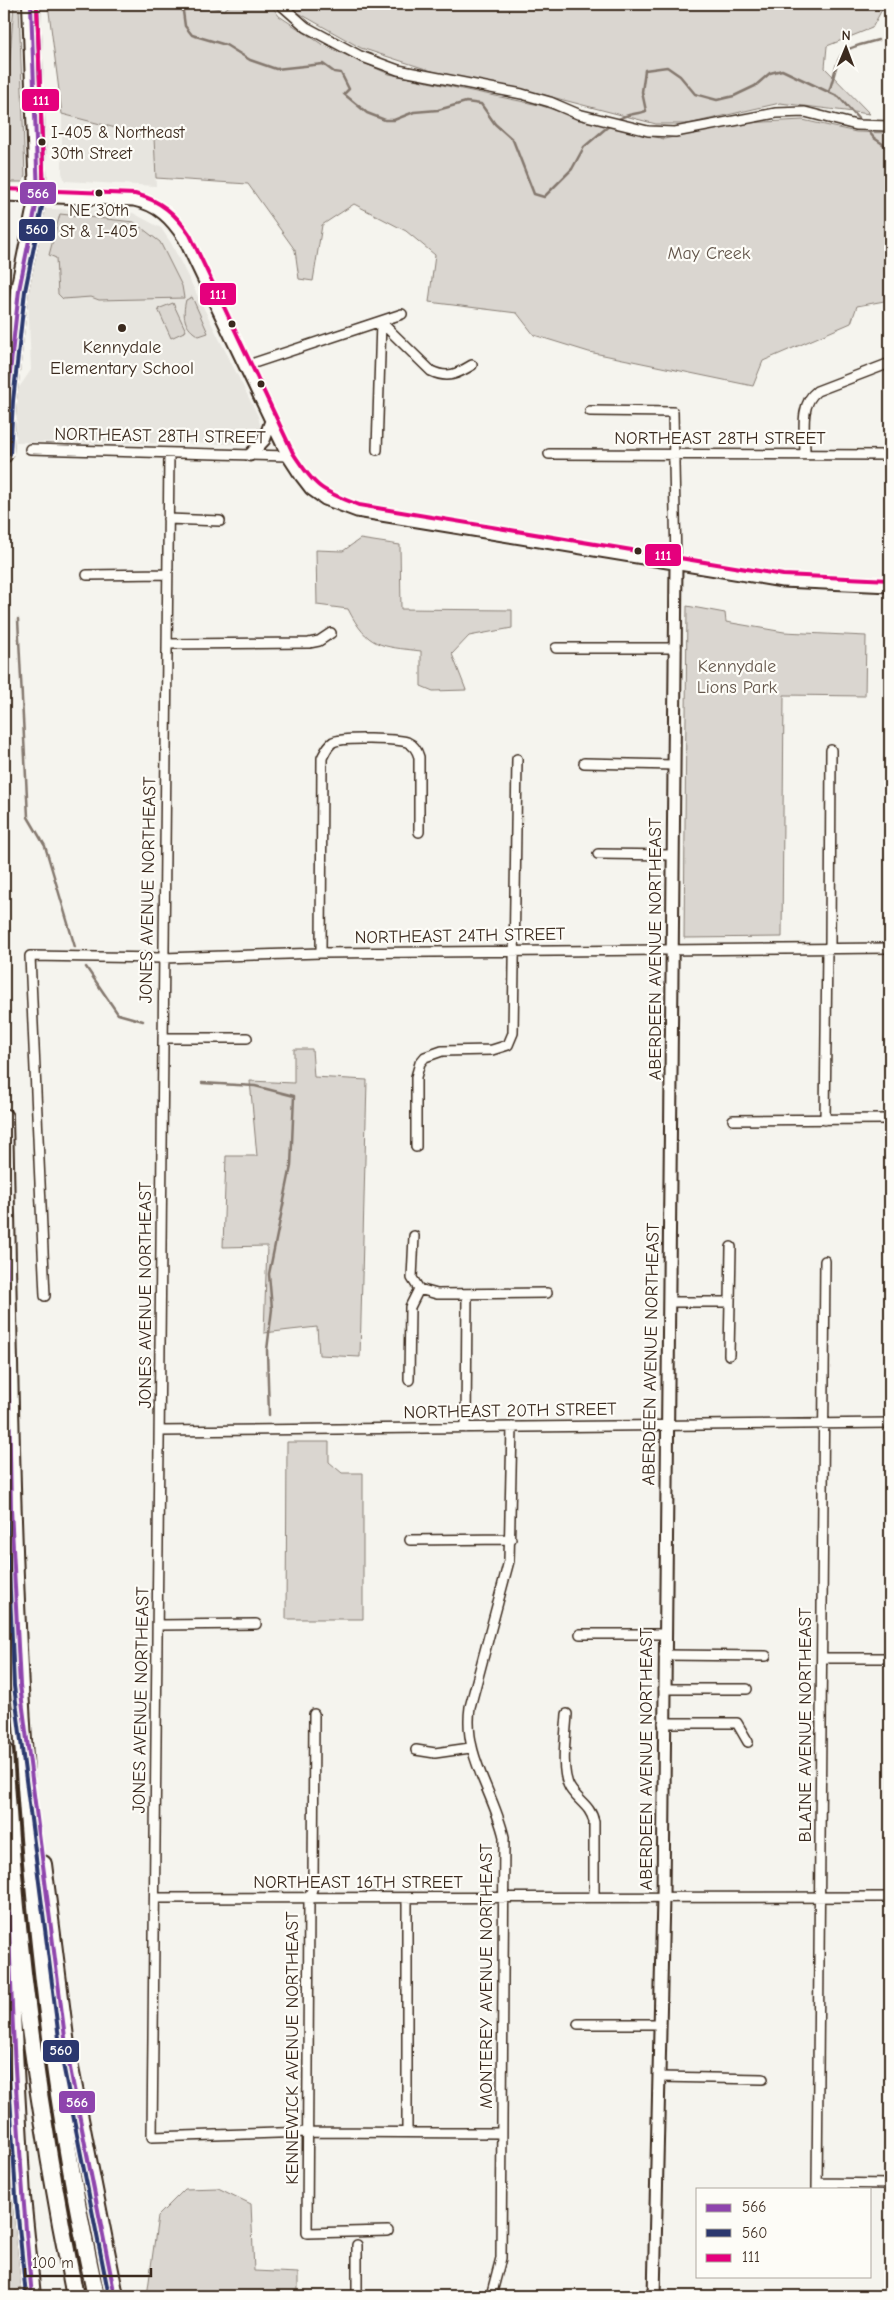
<svg xmlns="http://www.w3.org/2000/svg" width="894" height="2300" font-family="'Comic Neue',sans-serif">
<rect width="100%" height="100%" fill="#f5f4ee"/>
<filter id="ink" filterUnits="userSpaceOnUse"><feTurbulence type="fractalNoise" baseFrequency=".02" numOctaves="2"/><feDisplacementMap in="SourceGraphic" scale="10" xChannelSelector="R" yChannelSelector="G"/><feConvolveMatrix kernelMatrix="1 2 1 2 8 2 1 2 1" color-interpolation-filters="sRGB"/></filter>
<g filter="url(#ink)">
<path fill="#e7e5df" d="M62,114L154,138L156,186L65,181L62,173Z
M45,209L116,210L133,213L161,228L171,243L258,416L262,433L256,441L251,444L16,442L18,389L31,370L28,293Z"/>
<path fill="#dad6d0" stroke="#8a8077" d="M14,4L19,5L25,176L22,182H4V132Z
M48,4H198L224,10L232,4H270L279,16L323,45L389,74L539,105L585,120L664,139L745,123L803,120L856,132L890,133V300L857,306L851,323L763,361L753,386L589,352L534,335L517,313L429,302L435,255L406,231L354,204L322,225L313,281L299,279L295,250L248,184L156,178L154,138L62,114Z
M291,4H885L872,28L827,46L825,68L870,114L780,103L688,124H656L525,90L435,72L361,48L297,12Z
M60,214L134,222L160,242L182,286L184,298L99,300L91,297L63,299L58,294L56,258L49,255Z
M192,297L208,333L199,336C184,328 182,316 186,300Z
M173,303L186,331L171,338L158,309Z
M360,539L400,545L401,609L512,610V628L469,636L452,654L466,690L433,691L421,686V651C380,646 368,648 348,609L317,605L316,550L343,551Z
M687,606L725,613L726,622L784,632L866,636L865,696L784,695L782,937L684,938Z
M294,1049H312L314,1077L367,1080L360,1357L319,1355L317,1327L264,1333L267,1246L223,1247L226,1156H257L250,1081L294,1083Z
M287,1442H329V1462L342,1473H363V1619H286Z
M4,2071L24,2287L5,2296H4Z
M218,2188L251,2204L254,2271L298,2273V2296H147L158,2216L185,2189Z"/>
<g fill="none" stroke-linecap="round" stroke-linejoin="round">
<path stroke="#84786e" stroke-width="2.5" d="M182,4L185,26L192,35L226,45L250,60L276,69L323,64L334,72L341,73L349,89L344,94L367,113L385,120H394L414,112L438,110L466,102L481,104L495,124L513,140L534,194L544,197L572,169L584,147L611,124
M829,92C842,50 833,52 878,40
M616,121C626,113 635,115 646,111L642,92L645,70L667,67L680,76L695,94L717,100L734,96L755,86L770,73L782,70L839,97L862,123
M865,127L874,138L890,149
M18,619L28,817L45,846L75,947
M86,967L118,1014L143,1021
M202,1083L255,1086L294,1096L291,1166L269,1274L272,1309L267,1350L269,1415"/>
<g stroke="#3b2a1e" stroke-width="12">
<path id="minor" d="M280,4L306,27L360,56L398,70L522,94L550,102L578,114L648,131L675,132L776,113L805,112L856,125L890,126
M381,322L431,371C448,379 457,374 472,365
M245,366L402,314
M590,411L673,412L676,564
M30,449L288,456
M377,450L381,322
M805,453C805,433 799,404 817,391L890,363
M169,454L152,2137L307,2132L501,2133
M549,454L890,455
M168,519L220,521
M87,575L167,574
M167,644L309,643L319,641L331,633
M556,648H676
M584,763L674,765
M598,854L673,855
M830,948L831,750
M321,953L322,758C325,752 328,745 333,742C342,737 397,739 407,742C414,745 417,750 419,757V832
M163,1038H247
M733,1120L890,1119
M825,1120L827,948
M416,1147V1077L420,1063L425,1057L442,1051L492,1050L508,1045L513,1033L517,759
M419,1289L437,1294L547,1293
M45,1296L30,956L163,958L321,953L890,948
M670,1302H730
M729,1355L731,1247
M409,1380L410,1307L419,1289L412,1278L414,1236
M466,1428L467,1294
M160,1431L890,1423
M410,1540L511,1539
M158,1625L256,1624
M580,1634H664
M664,1655L766,1656
M822,1658H890
M664,1689H747
M314,1714L313,1886L309,1898L307,2233L388,2231
M567,1714C566,1733 560,1772 570,1788C578,1801 591,1806 594,1822V1897
M663,1723H737L748,1742
M416,1750L435,1753L470,1748
M155,1898L890,1897
M578,2024H660
M659,2077L763,2079
M407,2131V1898
M817,2183L890,2184
M817,2189L825,1261
M357,2296V2245
M491,2296L501,2258L504,1837C493,1790 463,1756 470,1707L509,1561L512,1427"/>
</g>
<g stroke="#3b2a1e" stroke-width="15">
<path id="tertiary" d="M4,195L134,200C158,205 171,218 184,238L288,456L301,476L311,489L325,499L357,511L782,581L890,586
M250,455L264,440L271,421
M654,2296L663,1897L676,564"/>
</g>
<g stroke="#3b2a1e" stroke-width="20">
<path id="motorway" d="M4,454L7,400L19,290L38,196L31,4
M4,1117C13,1511 10,1909 96,2296
M4,1750C14,1934 38,2116 75,2296
M43,1864L67,2053L115,2296
M7,1924L22,2197L32,2296"/>
</g>
<use href="#minor" stroke="#fdfcf7" stroke-width="9"/>
<use href="#tertiary" stroke="#fdfcf7" stroke-width="11"/>
<use href="#motorway" stroke="#fdfcf7" stroke-width="16"/>
<g stroke="#fdfcf7" stroke-width="8">
<path id="bus-1" d="M4,454L7,400L19,290L38,196L31,4
M4,1117L11,1509L20,1685L67,2053L115,2296
M4,1750C8,1932 14,2114 32,2296"/>
</g>
<g stroke="#fdfcf7" stroke-width="8">
<path id="bus-2" d="M10,454L13,401L25,291L44,197L37,4
M4,1453L14,1686L61,2054L109,2296
M4,1994L16,2197L26,2296"/>
</g>
<g stroke="#fdfcf7" stroke-width="8">
<path id="bus-3" d="M37,4L44,196
M4,189L135,194C160,200 176,214 190,235L293,453C315,487 321,491 359,505L783,575L890,580"/>
</g>
<use href="#bus-1" stroke="#8e44ad" stroke-width="4"/>
<use href="#bus-2" stroke="#2b376e" stroke-width="4"/>
<use href="#bus-3" stroke="#e5007d" stroke-width="4"/>
</g>
</g>
<g fill="#3b2a1e" stroke="#fdfcf7" stroke-width="2">
<circle cx="42" cy="142" r="4.5"/>
<circle cx="99" cy="193" r="4.5"/>
<circle cx="232" cy="324" r="4.5"/>
<circle cx="122" cy="328" r="5"/>
<circle cx="261" cy="384" r="4.5"/>
<circle cx="638" cy="551" r="4.5"/>
</g>
<g text-anchor="middle" dominant-baseline="central" stroke-width="4.5" stroke-linejoin="round" paint-order="stroke">
<g font-size="17" fill="#3b2a1e" stroke="#fdfcf7" text-anchor="start">
<text x="51" y="132">I-405 &amp; Northeast<tspan x="51" dy="21">30th Street</tspan></text>
<text x="99" y="210" text-anchor="middle">NE 30th<tspan x="99" dy="21">St &amp; I-405</tspan></text>
</g>
<g font-size="18" fill="#63554a" stroke="#fdfcf7">
<text x="709" y="253">May Creek</text>
<text x="737" y="666">Kennydale<tspan x="737" dy="21">Lions Park</tspan></text>
</g>
<g font-size="18" fill="#3b2a1e" stroke="#fdfcf7">
<text x="122" y="347">Kennydale<tspan x="122" dy="21">Elementary School</tspan></text>
</g>
<g font-size="18" fill="#3b2a1e" stroke="#fdfcf7">
<text transform="translate(160 436) rotate(1)">NORTHEAST 28TH STREET</text>
<text x="720" y="438">NORTHEAST 28TH STREET</text>
<text transform="translate(148 890) rotate(-89)">JONES AVENUE NORTHEAST</text>
<text transform="translate(460 936) rotate(-1)">NORTHEAST 24TH STREET</text>
<text transform="translate(655 949) rotate(-90)">ABERDEEN AVENUE NORTHEAST</text>
<text transform="translate(145 1295) rotate(-90)">JONES AVENUE NORTHEAST</text>
<text transform="translate(651 1354) rotate(-89)">ABERDEEN AVENUE NORTHEAST</text>
<text transform="translate(510 1411) rotate(-1)">NORTHEAST 20TH STREET</text>
<text transform="translate(141 1700) rotate(-89)">JONES AVENUE NORTHEAST</text>
<text transform="translate(805 1725) rotate(-90)">BLAINE AVENUE NORTHEAST</text>
<text transform="translate(646 1759) rotate(-90)">ABERDEEN AVENUE NORTHEAST</text>
<text x="358" y="1882">NORTHEAST 16TH STREET</text>
<text transform="translate(486 1976) rotate(-90)">MONTEREY AVENUE NORTHEAST</text>
<text transform="translate(292 2048) rotate(-90)">KENNEWICK AVENUE NORTHEAST</text>
</g>
</g>
<g stroke="#fdfcf7" stroke-width="2">
<rect x="21" y="88" width="39" height="24" rx="5" fill="#e5007d"/>
<rect x="19" y="181" width="38" height="24" rx="5" fill="#8e44ad"/>
<rect x="18" y="218" width="38" height="24" rx="5" fill="#2b376e"/>
<rect x="199" y="282" width="38" height="24" rx="5" fill="#e5007d"/>
<rect x="644" y="543" width="38" height="24" rx="5" fill="#e5007d"/>
<rect x="42" y="2039" width="38" height="24" rx="5" fill="#2b376e"/>
<rect x="58" y="2090" width="38" height="24" rx="5" fill="#8e44ad"/>
</g>
<g font-size="14" text-anchor="middle" font-weight="bold" fill="#fff">
<text x="41" y="105">111</text>
<text x="38" y="198">566</text>
<text x="37" y="234">560</text>
<text x="218" y="299">111</text>
<text x="663" y="560">111</text>
<text x="61" y="2055">560</text>
<text x="77" y="2107">566</text>
</g>
<rect width="894" height="2300" fill="none" stroke="#fdfcf7" stroke-width="20"/>
<rect x="10" y="10" width="874" height="2280" fill="none" stroke="#3b2a1e" stroke-width="2" filter="url(#ink)"/>
<rect x="696" y="2188" width="175" height="90" fill="#fdfcf7" stroke="#afa8a0"/>
<rect x="706" y="2204" width="25" height="8" fill="#8e44ad" stroke="#afa8a0"/>
<text x="742" y="2212" font-size="15" fill="#3b2a1e">566</text>
<rect x="706" y="2229" width="25" height="8" fill="#2b376e" stroke="#afa8a0"/>
<text x="742" y="2238" font-size="15" fill="#3b2a1e">560</text>
<rect x="706" y="2254" width="25" height="8" fill="#e5007d" stroke="#afa8a0"/>
<text x="742" y="2262" font-size="15" fill="#3b2a1e">111</text>
<g transform="translate(846 48) rotate(1)" stroke="#fdfcf7" stroke-width="4" paint-order="stroke">
<path d="M0-4L9 19L0 12L-9 19Z" fill="#3b2a1e"/>
<text y="-8" font-size="14" font-weight="bold" text-anchor="middle" fill="#3b2a1e">N</text>
</g>
<path d="M25 2268v8h126v-8" fill="none" stroke="#3b2a1e" stroke-width="2.5"/>
<text x="32" y="2268" font-size="15" fill="#3b2a1e" stroke="#fdfcf7" stroke-width="4" paint-order="stroke">100 m</text>
</svg>
